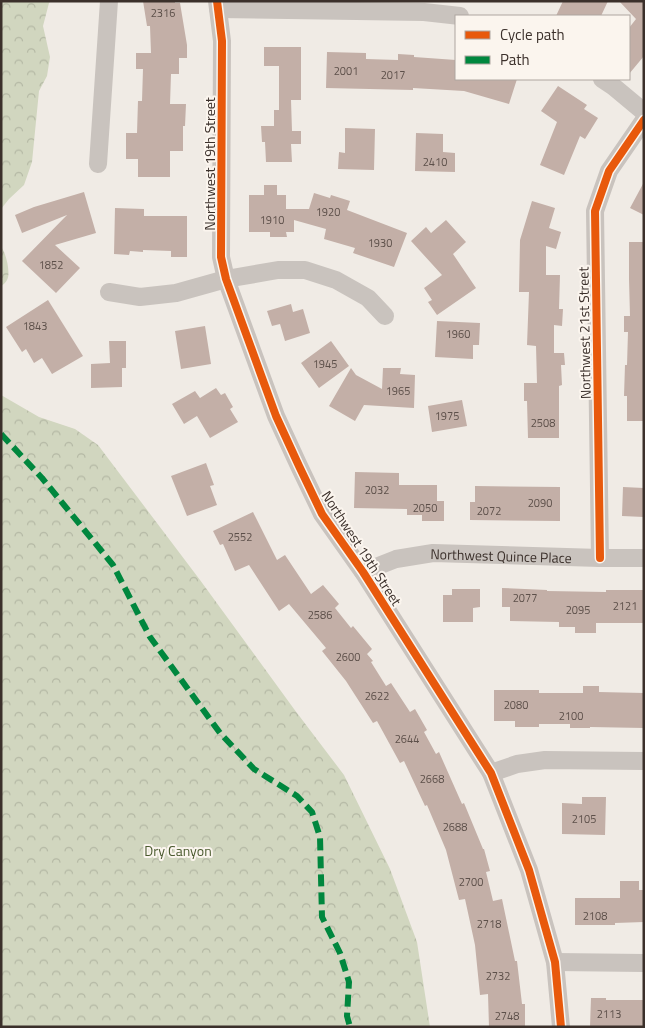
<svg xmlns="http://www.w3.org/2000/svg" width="645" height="1028" font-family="'Titillium Web',sans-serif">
<defs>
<pattern id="forest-crowns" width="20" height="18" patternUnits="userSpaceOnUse" patternTransform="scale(1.25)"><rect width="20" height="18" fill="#d1d6bf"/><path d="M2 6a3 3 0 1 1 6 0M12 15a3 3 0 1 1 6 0" fill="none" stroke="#b4b8a4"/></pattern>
</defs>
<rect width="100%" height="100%" fill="#f0ebe5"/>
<path fill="url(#forest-crowns)" d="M1,1H51L49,3L43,26L50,57L47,76L39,91L32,162L24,185L9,199L1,209Z
M1,247C6,252 11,274 7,280C6,282 3,285 1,286Z
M1,395L39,417L75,429L98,445L200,580L294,709L344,775L390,869L417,942L430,1027H1Z"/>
<path fill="#c3afa7" d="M143,1H175V3H180L187,45V58H179V74H171L170,104H186L185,126H183V151H170V177H138V159H126V133H137L138,101H142L143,69H136V53H151L150,26H147Z
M563,1H608L601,16H556Z
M619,1H644V56L629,74V28L636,19Z
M264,47H301V100H291L292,131H301V144H291L292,162H266L265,142H262L261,126H274V110H279V66H264Z
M327,52L366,53V59L398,60V54L414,55V57L456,60V79H517L509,104L464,91L413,88V90L326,88Z
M558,86L587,105L584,109L598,118L585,139L580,136L564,175L540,165L557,122L541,111Z
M345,128L375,129L374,170L338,169L339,152L345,153Z
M416,133L443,134V152L455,153V172L415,171Z
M644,182V215L630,208Z
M264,185H277V195H286V209H309L314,193L330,198L331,195L350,201L347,210L407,233L394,267L353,253L355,248L324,239L326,229L294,220V232H286L287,237H270V232H249V195H264Z
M84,192L96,233L55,245L80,268L56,293L22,261L67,215L22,233L15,215L34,207Z
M532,201L555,208L549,228L561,232L556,249L546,246V275H560L559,309H563L562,326L554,325V353H564L565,365H561L562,385L559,386V438H528L527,401H524V383H537L536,346L527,345L529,292H519L520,240Z
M115,208L144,209V216H187V257H171V251L143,250V252L130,251L129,255L114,254Z
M446,220L466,242L453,254L476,288L437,315L428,302L432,300L424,288L442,275L411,241L426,227L431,233Z
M629,242H644V421H627V396H624L625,365H627L628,332H624V316H630L629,279Z
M48,300L83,356L52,374L42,358L34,363L26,349L22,352L6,327Z
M291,304L293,312L303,309L310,333L285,341L280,324L272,326L267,311Z
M437,321L480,323L479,345H473V359L435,357Z
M205,326L211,364L181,369L175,331Z
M109,341H126V368H122V387L91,388V364L110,363Z
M331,341L349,366L319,388L301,363Z
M351,368L356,375L382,389L383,368H401L400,374L415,375L414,408L364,405L355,421L329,406Z
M216,388L221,395L225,393L233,407L230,409L238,422L210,438L197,416L184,424L172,404L195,391L200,398Z
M462,400L467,426L432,432L428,406Z
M206,463L214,485L210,486L217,505L187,516L171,476Z
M355,472L399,473V485H437V501H444V521H422V515H407V509L354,508Z
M475,486L560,487V521L470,520V502H475Z
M623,487L644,488V517L622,516Z
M253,512L277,560L285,555L311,594L323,585L339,604L335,608L351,628L353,626L372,649L367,654L373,661L371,662L386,686L391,683L410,712L415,709L427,730L424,732L436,754L439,752L462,804L464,803L483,849H484L490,871L486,872L493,901L502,899L515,961H517L522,1004H525V1027H489L488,994L480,995L475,945L465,899L459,900L446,850L427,805L425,806L404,761L400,763L377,721L373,723L346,681L322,651L326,648L289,604L279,611L249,565L235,571L223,544L220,545L213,531Z
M502,588L547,590V591L606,592V590H644V623H596V633H575V627H559V622L510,621V607H502Z
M452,589H480V607L473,608V622H443V595H452Z
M583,686H599V692L644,693V728L590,727V728H570V724H539V727H515V721H494V690H539V693H583Z
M582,797H606L605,835L562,834V803L582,804Z
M620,881H639V890H644V922L615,923V925H575V898H620Z
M591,998H606V1000H644V1027H590Z"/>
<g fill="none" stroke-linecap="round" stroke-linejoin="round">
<g stroke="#c9c3be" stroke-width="18">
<path d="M217,1L222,41L221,257L226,279L276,416L299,466L322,514L363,572L491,773L529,870L555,962L561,1027"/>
<path d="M218,9L424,12L460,16"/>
<path d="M602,79L614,87L644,112"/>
<path d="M98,164L109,1"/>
<path d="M109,292L140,297L176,293L226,279L278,270H305L336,280L368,298L385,316"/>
<path d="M600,558L595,211L609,171L644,120"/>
<path id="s1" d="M363,572L396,559L433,553L600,558H644"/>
<path d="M491,773L517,764L545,760L644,761"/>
<path d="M555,962L644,963"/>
</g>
<path stroke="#00873e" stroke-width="6" stroke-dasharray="12 6" stroke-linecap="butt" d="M1,434L42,478L113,565L150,637L220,733L254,769L297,796L312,812L320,837L322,917L340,953L349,982L347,1016L350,1027"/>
<g stroke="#fbf5ee" stroke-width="11">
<path id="cycleway" d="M217,1L222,41L221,257L226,279L276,416L299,466L322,514L363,572L491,773L529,870L555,962L561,1027
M600,558L595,211L609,171L644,120"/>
</g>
<use href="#cycleway" stroke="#e8590c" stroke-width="8"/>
</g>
<g text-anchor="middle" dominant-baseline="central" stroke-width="4" stroke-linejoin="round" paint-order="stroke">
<g font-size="11" fill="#5d504a">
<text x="163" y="13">2316</text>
<text x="346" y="71">2001</text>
<text x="393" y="75">2017</text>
<text x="435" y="162">2410</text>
<text x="328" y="212">1920</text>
<text x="272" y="220">1910</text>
<text x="380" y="243">1930</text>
<text x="51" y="265">1852</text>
<text x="35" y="326">1843</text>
<text x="458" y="334">1960</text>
<text x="325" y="364">1945</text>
<text x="398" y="391">1965</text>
<text x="447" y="416">1975</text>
<text x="543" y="423">2508</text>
<text x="377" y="490">2032</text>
<text x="540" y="503">2090</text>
<text x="425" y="508">2050</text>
<text x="489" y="511">2072</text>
<text x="240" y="537">2552</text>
<text x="525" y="598">2077</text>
<text x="625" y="606">2121</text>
<text x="578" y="610">2095</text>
<text x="320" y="615">2586</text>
<text x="348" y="657">2600</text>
<text x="377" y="696">2622</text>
<text x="516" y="705">2080</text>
<text x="571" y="716">2100</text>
<text x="407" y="739">2644</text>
<text x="432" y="779">2668</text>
<text x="584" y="819">2105</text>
<text x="455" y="827">2688</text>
<text x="471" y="882">2700</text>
<text x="595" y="916">2108</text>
<text x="489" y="924">2718</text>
<text x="498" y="976">2732</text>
<text x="609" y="1014">2113</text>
<text x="507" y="1016">2748</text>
</g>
<g font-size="14" fill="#3b302b" stroke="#fbf5ee">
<text transform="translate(209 164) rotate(-90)">Northwest 19th Street</text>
<text transform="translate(584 333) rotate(-91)">Northwest 21st Street</text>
<text transform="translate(362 548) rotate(57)">Northwest 19th Street</text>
<text stroke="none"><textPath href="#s1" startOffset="141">Northwest Quince Place</textPath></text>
</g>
<g font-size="14" fill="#4a5a2e" stroke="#fbf5ee">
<text x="178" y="850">Dry Canyon</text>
</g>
</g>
<rect width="645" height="1028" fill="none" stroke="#3b302b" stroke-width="5"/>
<rect x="455" y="15" width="175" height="65" fill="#fbf5ee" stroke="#aea6a0"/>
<rect x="465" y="31" width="25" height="8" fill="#e8590c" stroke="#aea6a0"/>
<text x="500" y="40" font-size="15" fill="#3b302b">Cycle path</text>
<rect x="465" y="56" width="25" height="8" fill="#00873e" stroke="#aea6a0"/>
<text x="500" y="65" font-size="15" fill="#3b302b">Path</text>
</svg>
